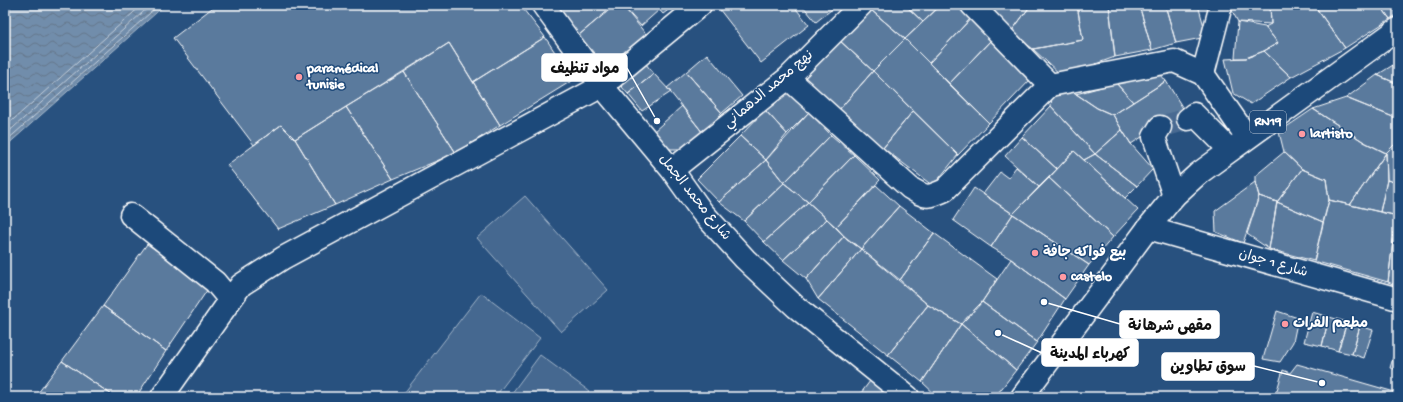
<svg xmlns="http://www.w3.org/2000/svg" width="1403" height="402" font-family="'Gochi Hand','Playpen Sans Arabic',sans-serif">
<defs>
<pattern id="water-waves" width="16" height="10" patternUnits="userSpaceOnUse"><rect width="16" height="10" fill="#718dab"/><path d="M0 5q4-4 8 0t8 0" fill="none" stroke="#64768a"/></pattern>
</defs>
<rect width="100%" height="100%" fill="#28517f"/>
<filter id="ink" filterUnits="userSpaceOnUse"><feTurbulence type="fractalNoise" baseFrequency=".025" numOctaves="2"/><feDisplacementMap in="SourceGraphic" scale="8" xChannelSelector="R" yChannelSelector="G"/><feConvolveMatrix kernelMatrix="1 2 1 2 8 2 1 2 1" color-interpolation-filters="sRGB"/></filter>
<g filter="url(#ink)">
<path fill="#446890" stroke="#a2b4c8" d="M525,196L608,290L561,332L477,238Z
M481,293L540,338L495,397H401Z
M540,355L589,391L585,397H509Z"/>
<path fill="url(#water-waves)" stroke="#aabbcd" d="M5,5H165L5,147Z"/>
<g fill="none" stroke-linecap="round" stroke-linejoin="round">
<path stroke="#c6d1dd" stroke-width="1" d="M5,127L142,5
M5,135L151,5
M5,142L159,5"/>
</g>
<path fill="#5a7a9d" stroke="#fff" d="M216,5H520L545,37L473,82L449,43L295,139L281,125L254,145L173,38Z
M557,5H615L579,35L555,7Z
M615,5H622L650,39L609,71L579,35Z
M622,5H655L659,10L641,26Z
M655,5H675L663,14Z
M716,5H793L809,25L761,63Z
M802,5H835L836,6L816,22Z
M876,5H905L923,22L905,39L871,10Z
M905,5H941L923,22Z
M941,5H963L974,15L929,63L905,39Z
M989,5H1031L1011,32L987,8Z
M1031,5H1077L1083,40L1033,49L1011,32Z
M1077,5H1109L1115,57L1062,76L1033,49L1083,40Z
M1109,5H1139L1152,50L1115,57Z
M1139,5H1165L1176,43L1152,50Z
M1165,5H1198L1207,37L1176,43Z
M1229,5H1270L1271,24L1238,22Z
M1270,5H1314L1345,48L1291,77L1264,51L1278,43L1265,27L1271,24Z
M1314,5H1380L1390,19L1345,48Z
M1380,5H1398V14L1390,19Z
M871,10L905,39L873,71L839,40Z
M974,15L992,39L949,84L929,63Z
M1238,22L1265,27L1278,43L1264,51L1246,58H1235Z
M545,37L573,80L500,125L473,82Z
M905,39L989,123L958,155L873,71Z
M992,39L1032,78L989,123L949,84Z
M839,40L873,71L838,111L803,77Z
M449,43L500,125L456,153L404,72Z
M1264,51L1291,77L1251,104L1233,93L1225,59L1246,58Z
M707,54L742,96L722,113L686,72Z
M641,58L654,74L628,94L615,79Z
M1398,62V84L1377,75Z
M1155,68L1166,81L1133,102L1116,83Z
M873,71L913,111L883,148L838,111Z
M404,72L456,153L393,179L346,107Z
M686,72L722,113L703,133L667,88Z
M654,74L671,92L642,111L628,94Z
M1377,75L1398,84V119L1346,98Z
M1166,81L1184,110L1131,144L1113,115Z
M1116,83L1133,102L1113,115L1097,108L1076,94Z
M1066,87L1097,108L1113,115L1122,130L1095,154L1051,106L1052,96Z
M786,90L809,112L787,134L765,110Z
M1346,98L1398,119V141L1386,153L1364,142L1313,109Z
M682,106L703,133L684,149H670L653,132Z
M1051,106L1095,154L1084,160L1074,151L1057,169L1022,137Z
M346,107L393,179L335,205L295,139Z
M1313,109L1364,142L1386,153L1350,205L1329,200L1326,179L1302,169L1284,152L1279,132Z
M765,110L787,134L766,160L740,136Z
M913,111L958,155L933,186L883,148Z
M809,112L831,135L784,183L766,160Z
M281,125L295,139L335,205L278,229L227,165Z
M1122,130L1131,144L1153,169L1137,186L1095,154Z
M831,135L854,155L808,202L784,183Z
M740,136L766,160L719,202L697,179Z
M1022,137L1057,169L1039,187L1005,156Z
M1398,141V183L1387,180L1386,153Z
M1074,151L1138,210L1113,237L1049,178Z
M1284,152L1302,169L1277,202L1259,196L1255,182V176Z
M1386,153L1387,180L1380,212L1350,205Z
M1095,154L1137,186L1125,198L1084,160Z
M854,155L880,180L836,227L808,202Z
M766,160L784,183L744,221L719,202Z
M1016,167L1039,187L1013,214L983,194L1000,172L1008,178Z
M1302,169L1326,179L1329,200L1323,222L1277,202Z
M1049,178L1113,237L1089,265L1013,214Z
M1387,180L1398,183V216L1380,212Z
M1255,182L1259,196L1243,243L1216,232L1215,211Z
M784,183L808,202L764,242L744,221Z
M876,185L899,206L861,249L847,239L836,227Z
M974,188L1013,214L991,247L953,220Z
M1259,196L1277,202L1269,249L1247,234Z
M1329,200L1398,216L1394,233L1388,282L1314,261Z
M808,202L827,219L783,260L764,242Z
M1277,202L1323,222L1314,261L1269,249Z
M899,206L934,233L900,280L861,249Z
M1013,214L1089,265L1065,299L1011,259L991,247Z
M1398,216V233H1394Z
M827,219L844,236L806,279L783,260Z
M934,233L997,279L982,302L961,324L928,305L900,280Z
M1394,233H1398V286L1388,282Z
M844,236L861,249L818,299L806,279Z
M147,244L210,286L166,351L103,306Z
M861,249L928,305L888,355L818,299Z
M1011,259L1065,299L1037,342L982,302Z
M982,302L1037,342L1016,370L961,324Z
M928,305L961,324L922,382L888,355Z
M103,306L166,351L136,397H115L62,361Z
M1277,311L1298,318L1293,342L1280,362L1263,359Z
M1312,312L1329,317L1322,346L1304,342Z
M1329,317L1347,322L1338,351L1322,346Z
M1347,322L1360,326L1352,354L1338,351Z
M961,324L1016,370L995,397H938L922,382Z
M1360,326L1373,330L1364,358L1352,354Z
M1398,341V370L1390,368Z
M62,361L115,397H35Z
M1297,364L1398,393V397H1275L1283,370L1290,373Z
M870,381L892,397H858Z"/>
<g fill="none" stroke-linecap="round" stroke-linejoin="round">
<path stroke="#486b92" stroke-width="22" stroke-dasharray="22 11" stroke-linecap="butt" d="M1160,127L1188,119"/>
<g stroke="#fff" stroke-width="25">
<path id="minor" d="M543,5L602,86L672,170L702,212L745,259L796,307L908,397
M972,5L1050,85
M1221,5L1203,74L1247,137
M788,78L910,188C927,198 927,198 945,190L1050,85L1174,61L1203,74
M1188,119L1194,114L1230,150
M1160,127L1154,137L1174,196
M672,170L788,78L861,5
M131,215L215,282L230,300
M1148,228L1398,299
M162,397L241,285L283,258L602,86L700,5"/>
</g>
<g stroke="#fff" stroke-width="25">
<path id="major" d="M1022,397L1148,228L1174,196L1198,174L1398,29"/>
</g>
<use href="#minor" stroke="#1f4a7a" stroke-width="22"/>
<use href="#major" stroke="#1f4a7a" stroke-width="22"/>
</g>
</g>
<g fill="#ff9aa2" stroke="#1f4a7a" stroke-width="1.5">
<circle cx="299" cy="77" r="4"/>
<circle cx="1302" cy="134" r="4"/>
<circle cx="1035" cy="253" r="4"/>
<circle cx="1063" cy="277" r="4"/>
<circle cx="1285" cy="324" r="4"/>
</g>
<g text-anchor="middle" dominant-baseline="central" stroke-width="3" stroke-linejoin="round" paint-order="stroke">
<rect fill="#1f4a7a" stroke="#bcc9d7" stroke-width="1" x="1250" y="111" width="36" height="22" rx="3"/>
<g font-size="13" font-weight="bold" fill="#fff">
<text x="1268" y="122">RN19</text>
</g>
<g font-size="14" font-weight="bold" fill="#fff" stroke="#1f4a7a" text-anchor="start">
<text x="307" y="69">paramédical<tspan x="307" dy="16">tunisie</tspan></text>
<text x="1310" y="134">lartisto</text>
<text x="1043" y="253">بيع فواكه جافة</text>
<text x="1071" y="277">castelo</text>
<text x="1293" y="324">مطعم الفرات</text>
</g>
<g font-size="14" fill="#fff" stroke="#1f4a7a">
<text transform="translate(769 90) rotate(-40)">نهج محمد الدهماني</text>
<text transform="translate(694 198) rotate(51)">شارع محمد الجمل</text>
<text transform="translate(1273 264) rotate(16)">شارع 1 جوان</text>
</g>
</g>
<path fill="none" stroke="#fff" stroke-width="1.5" d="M657 121L627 68M1044 302L1120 324M998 333L1042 353M1322 383L1254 366"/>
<g fill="#fff" stroke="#1f4a7a" stroke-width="1.5">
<circle cx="657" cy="121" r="4"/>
<circle cx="1044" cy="302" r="4"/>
<circle cx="998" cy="333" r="4"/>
<circle cx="1322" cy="383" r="4"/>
</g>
<g fill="#fff" stroke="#fff" stroke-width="1.5">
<rect x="542" y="54" width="85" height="27" rx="4"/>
<rect x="1120" y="311" width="99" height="27" rx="4"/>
<rect x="1042" y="339" width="96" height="27" rx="4"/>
<rect x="1162" y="353" width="92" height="27" rx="4"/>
</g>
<g font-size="15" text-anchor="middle" font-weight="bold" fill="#111">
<text x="585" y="73">مواد تنظيف</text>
<text x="1170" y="330">مقهى شرهانة</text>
<text x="1090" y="358">كهرباء المدينة</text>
<text x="1208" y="371">سوق تطاوين</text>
</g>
<rect width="1403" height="402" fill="none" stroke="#1f4a7a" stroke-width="20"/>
<rect x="10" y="10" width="1383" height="382" fill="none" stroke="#fff" stroke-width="1.5" filter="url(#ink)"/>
</svg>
